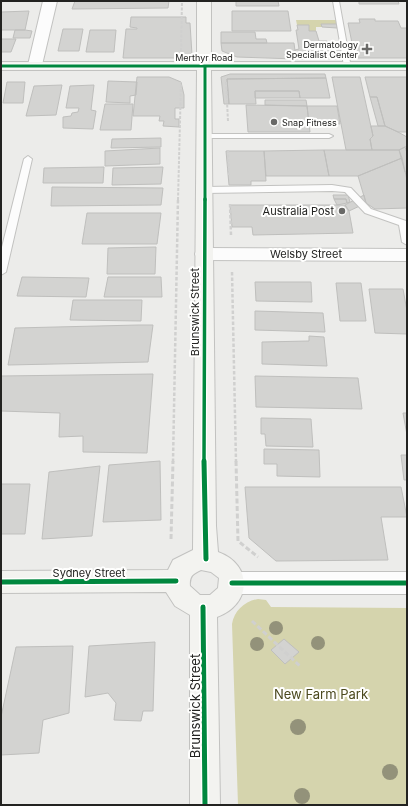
<svg xmlns="http://www.w3.org/2000/svg" width="408" height="806" font-family="Inter,sans-serif">
<rect width="100%" height="100%" fill="#ececea"/>
<path fill="#d5d4ad" d="M296,20H336L337,24H322V27H316V31H309V25H297Z
M258,599L266,600L271,607L407,608V805H238L232,624C234,611 245,601 258,599Z"/>
<path fill="#d3d3d1" stroke="#bfbfbd" d="M75,1H169L168,8L72,9Z
M236,1H278L279,6H236Z
M359,1H398L399,4H359Z
M29,11L25,30H1V12Z
M232,11H288L291,31H232Z
M131,17H186V23H190L192,55L189,57L180,58H123L126,29H137V28L130,27Z
M359,19H375V21H398L401,28H407V58H355L348,23H360Z
M321,24H337V28L322,27Z
M297,25H309V31H316L319,41H327V45H332V43H341L344,54L336,58L296,59L295,50L299,49L296,30H298Z
M63,29H83L79,51H58Z
M15,30H25L32,31L30,38H13Z
M90,30H116L114,52H86Z
M221,32H255L256,39H266L267,43H221Z
M1,39H16L11,52H1Z
M221,43H294L296,59L237,57L222,51Z
M230,74H325L326,78L227,79L229,104H224L221,77Z
M137,77H169L181,82L184,95V108H175V119H179V127L163,126L164,121H159L160,116H133Z
M332,77H360L373,136L370,139L372,150H346Z
M365,77H407V132H398L385,126L377,97H370Z
M326,78L330,98H300L299,91H255L256,104H229L227,79Z
M108,81L137,82L136,95L130,96V103L106,102Z
M7,82H25L23,103H3Z
M62,85L56,115L26,116L34,86Z
M94,85L91,110L96,111L93,129L63,128V117L71,116L72,113L78,112L79,108H66L70,86Z
M255,91H299L300,98H255Z
M370,97H377L385,126H378Z
M265,100H306L307,106L265,105Z
M105,104H133L131,130H100Z
M246,105L307,106L310,132H248Z
M307,106H337L340,124L309,123Z
M371,126H385L398,132L407,137V146L399,150H372L370,139L373,136Z
M161,138V147L111,148L112,139Z
M405,147L407,153V172H405L399,150Z
M160,148V164L105,166V151Z
M324,150L329,176H266L264,151Z
M324,150H399L402,158L358,176H329Z
M226,151H264L266,181H251V185H229Z
M402,158L407,180V208L375,209L366,203L358,176Z
M104,167L103,183H43L44,168Z
M163,167L161,184L112,185L113,168Z
M52,187L163,188L161,205L51,206Z
M333,195H348L350,202L347,203L346,199H334Z
M364,195L366,203L349,211L345,205Z
M334,199H346L347,203L337,205Z
M230,205H345L349,211L353,233L253,235L252,227H232Z
M87,213H161L157,244H82Z
M156,247L155,274H107L108,248Z
M22,277L89,278L86,297L17,296Z
M108,277H161L162,297H104Z
M255,282H311L312,302L256,301Z
M336,283H361L366,321H340Z
M369,289H403L407,311V334L375,333Z
M73,300H142L141,321L70,320Z
M255,311L323,313L325,332L255,330Z
M138,325H153L148,362L8,365L15,328Z
M309,336L324,337L327,366L262,364V342L309,341Z
M153,374L147,453L83,452V436L59,437L60,413L1,411V376Z
M255,376L358,378L362,409L256,407Z
M403,413H407V435Z
M261,418L311,419L313,447L266,446L265,434H261Z
M264,449L319,450L320,477L277,476V464H264Z
M401,455H407V480H404Z
M160,461L161,520L103,522L109,465Z
M100,466L92,536L42,539L49,472Z
M1,484H30L25,534H1Z
M245,487H401L407,517H381L388,560L276,561L249,538Z
M284,639L299,652L285,664L271,650Z
M155,642L153,711H143L141,721L114,720L116,703L108,693L85,697L89,646Z
M73,646L69,713L43,720L39,753L1,755V717L16,647Z"/>
<g fill="none" stroke-linecap="round" stroke-linejoin="round">
<g stroke="#c2c2c0" stroke-width="2">
<path id="lane" d="M333,1H339L351,68L344,66Z
M202,134H329L333,136L329,138H205L201,136Z
M28,156L32,159L6,272L1,275V251L24,159Z
M332,185L351,188L371,209L406,221L407,245L402,242L399,225L365,213L345,192L332,191L204,193L200,190L204,187Z"/>
</g>
<g stroke="#c2c2c0" stroke-width="2">
<path id="street" d="M43,1H57L42,65L40,68H30L28,65Z
M204,248L407,249V261L204,260L197,258L195,254L197,250Z
M232,572H407V594H232L223,591L219,583L223,575Z"/>
</g>
<g stroke="#c2c2c0" stroke-width="2">
<path id="secondary" d="M197,1H211V62H407V70H211L216,526L218,552C254,565 251,605 217,617L220,805H190V615L175,606L166,592L1,593V571L168,570L173,560L193,550L197,70H1V62H197ZM201,570L211,572L219,578L218,588L210,595H200L190,586C189,576 193,574 201,570Z"/>
</g>
<path stroke="#d0d0cf" stroke-width="2" stroke-dasharray="3 1.5" stroke-linecap="butt" d="M181,51L182,1
M226,82L228,121
M228,150L229,175
M178,200L181,82"/>
<path stroke="#d0d0cf" stroke-width="2.5" stroke-dasharray="3.5 2" stroke-linecap="butt" d="M230,204L231,235
M232,272L236,462
M173,462L178,199"/>
<path stroke="#d0d0cf" stroke-width="3" stroke-dasharray="5 2.5" stroke-linecap="butt" d="M236,461L238,541L258,557
M171,539L173,461
M252,621L301,667"/>
<use href="#lane" fill="#fcfcfc" fill-rule="evenodd"/>
<use href="#street" fill="#fcfcfc" fill-rule="evenodd"/>
<use href="#secondary" fill="#f3f3f0" fill-rule="evenodd"/>
<g stroke="#fffffe" stroke-width="5">
<path id="cycleway-far2" d="M1,66H407
M205,200V66"/>
</g>
<g stroke="#fffffe" stroke-width="6">
<path id="cycleway-far1" d="M204,462L205,199"/>
</g>
<g stroke="#fffffe" stroke-width="8">
<path id="cycleway" d="M204,461L206,559
M1,582L176,581
M232,583H407
M203,607L205,805"/>
</g>
<use href="#cycleway-far2" stroke="#00873e" stroke-width="3"/>
<use href="#cycleway-far1" stroke="#00873e" stroke-width="3.5"/>
<use href="#cycleway" stroke="#00873e" stroke-width="5"/>
</g>
<g fill="#93927a">
<circle cx="276" cy="628" r="7"/>
<circle cx="318" cy="643" r="7"/>
<circle cx="257" cy="644" r="7"/>
<circle cx="298" cy="727" r="8"/>
<circle cx="390" cy="772" r="8"/>
<circle cx="302" cy="796" r="8"/>
</g>
<g fill="#696967" stroke="#fffffe" stroke-width="1.5">
<path d="M365 43h4v4h4v4h-4v4h-4v-4h-4v-4h4z"/>
<circle cx="274" cy="122" r="4"/>
<circle cx="342" cy="211" r="4"/>
</g>
<g text-anchor="middle" dominant-baseline="central" stroke-width="4" stroke-linejoin="round" paint-order="stroke">
<g font-size="9" fill="#232321" stroke="#fffffe" text-anchor="end">
<text x="358" y="44">Dermatology<tspan x="358" dy="10">Specialist Center</tspan></text>
<text x="282" y="122" text-anchor="start">Snap Fitness</text>
</g>
<g font-size="9" fill="#232321" stroke="#fffffe">
<text x="204" y="57">Merthyr Road</text>
</g>
<g font-size="11" fill="#232321" stroke="#fffffe" text-anchor="end">
<text x="334" y="211">Australia Post</text>
</g>
<g font-size="11" fill="#232321" stroke="#fffffe">
<text x="306" y="254">Welsby Street</text>
<text transform="translate(195 312) rotate(-90)">Brunswick Street</text>
<text x="89" y="573">Sydney Street</text>
</g>
<g font-size="13" fill="#4b491e" stroke="#fffffe">
<text x="321" y="694">New Farm Park</text>
</g>
<g font-size="13" fill="#232321" stroke="#fffffe">
<text transform="translate(195 706) rotate(-90)">Brunswick Street</text>
</g>
</g>
<rect width="408" height="806" fill="none" stroke="#232321" stroke-width="4"/>
</svg>
